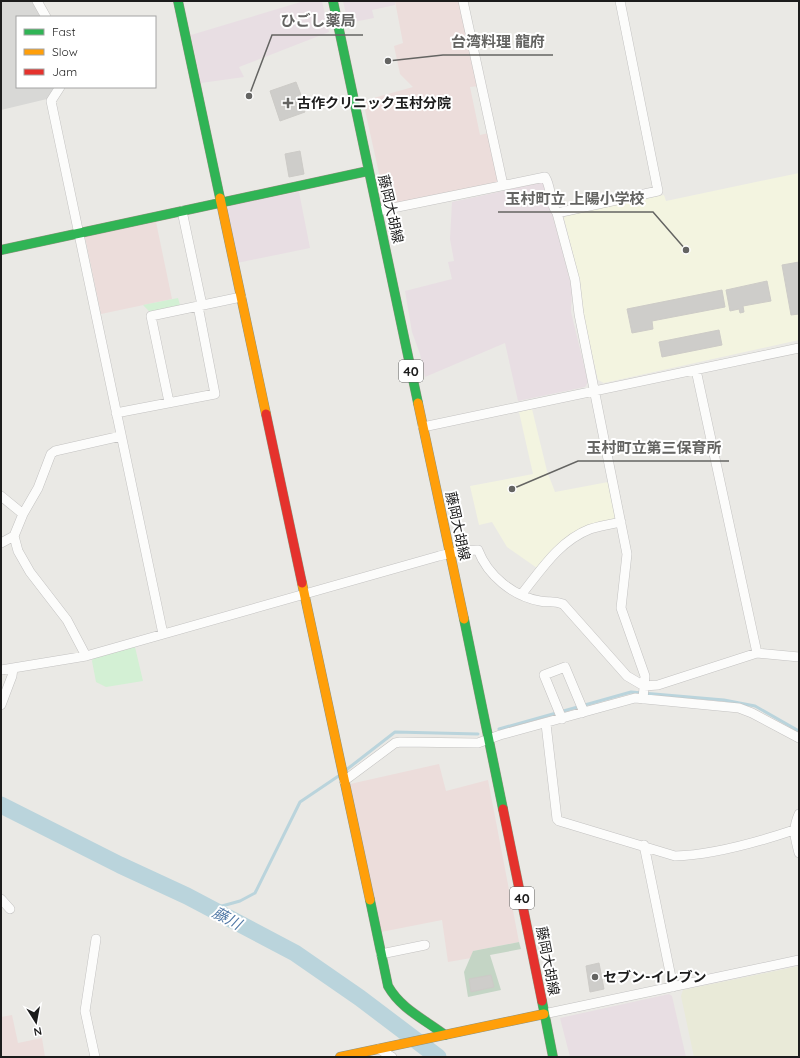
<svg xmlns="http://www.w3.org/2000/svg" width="800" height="1058" font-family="Quicksand,'Noto Sans JP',sans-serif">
<rect width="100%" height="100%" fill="#eae9e5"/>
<path fill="#ecdddb" d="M395,1H460L479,86L470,87L480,135L489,133L499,182L386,205L363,101L413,87L400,74L394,46L403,43Z
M156,222L172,299L101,314L85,237Z
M439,764L446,791L488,780L519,942L473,951L471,958L448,962L442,920L381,932L350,784Z
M12,1015L18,1043L42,1038L45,1057H1V1017Z"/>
<path fill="#e8dee3" d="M304,1H322L329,32L239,67L244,77L201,83L191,35Z
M343,1H395V5L372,10L374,18L348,23Z
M544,182L572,288L571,312L588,382L585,387L518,401L505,343L425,377L420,354L412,332L405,291L452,279L448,262L454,261L450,239L452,202Z
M299,192L310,248L237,263L225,214L230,205Z
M669,994L672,996L686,1057H570L560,1018Z"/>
<path fill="#f3f4e0" d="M799,173V340L604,383L598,380L583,314L580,282L564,218L566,214L664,195L666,201Z
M532,409L547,471L555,492L608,482L615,517L613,520L588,527L537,568L507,547L492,522L479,525L470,486L533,474L519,412Z"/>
<path fill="#d8d8d6" d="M1,1H34L42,17H17V87H56L47,99L1,110Z"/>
<path fill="#e9ead8" d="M799,966V1057H694L681,996L683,990Z"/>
<path fill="#c4d5c5" d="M519,942L521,949L490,955L501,990L468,997L464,972L473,951Z"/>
<path fill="#d3f0d4" d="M178,298L180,305L150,312L143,305Z
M135,647L143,681L106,687L96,682L92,661L93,658Z"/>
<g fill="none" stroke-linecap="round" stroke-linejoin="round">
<path stroke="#bad4dc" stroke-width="3" d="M499,729L631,692L724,700L755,706L799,731
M346,770L395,732L478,734
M205,906H222L240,901L255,893L300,802L340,775"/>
<path stroke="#bad4dc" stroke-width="17" d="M1,805L120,865L187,896L295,953L360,998L438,1057"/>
</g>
<path fill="#cecdca" stroke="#cdcbc7" d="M296,82L301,95H298L305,112L280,121L270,91Z
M300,151L304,174L289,177L285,154Z
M799,262V314L791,315L782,265Z
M767,281L771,301L743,306L744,312L740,313L739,309L730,311L726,290Z
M722,290L725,307L652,321L653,329L632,333L627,309Z
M719,330L722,345L662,357L659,342Z
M599,963L604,989L590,992L586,966Z
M491,975L494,987L471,992L469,979Z"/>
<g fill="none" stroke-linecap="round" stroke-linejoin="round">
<g stroke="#c3c2c1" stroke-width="10">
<path id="street" d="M37,1L46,17
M463,1L503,185
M60,87L51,101L163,634
M182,211L202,305
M378,211L545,177C552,188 549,203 557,213L575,280L579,314L627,554L621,608L645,676L643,699
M557,213L658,191L620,1
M696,370L757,653
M169,402L151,316L241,297
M116,413L215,394L198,306
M423,427L799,348
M1,496L23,514L14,536L18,551L30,572L67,620L86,656
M23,514L38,488L51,454L55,451L121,436
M1,543L14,536
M521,595C541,570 559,541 590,529C600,526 611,524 621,522
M1,670L86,656L439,556L460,551L478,550C488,576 513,596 540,601C549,603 553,600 563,604L627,676L644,686L658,685L757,653L799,657
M1,705L12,676L13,668
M562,719L544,675L565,667L583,710L582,713
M546,724L557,819L559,821L675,856C714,855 758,842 794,830
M344,781L395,743L400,742L478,743L500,735L635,698L739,708L752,713L799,738
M799,814C792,830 795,837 799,853
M644,845L673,987
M1,899L10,909
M381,954L425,945
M544,1014L799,960
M379,1049L392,1057
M95,1057L85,1011L96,939"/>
</g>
<g stroke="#90937e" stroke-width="10">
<path id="fast" d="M178,1L220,198
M333,1L418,403
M1,250L368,171
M464,619L503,809
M370,900L388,986C401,1009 424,1019 445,1035
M542,1001L553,1057"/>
</g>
<g stroke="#90937e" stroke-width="10">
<path id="slow" d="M220,198L266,414
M418,403L464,619
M302,583L370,900
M340,1057L544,1014"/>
</g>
<g stroke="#90937e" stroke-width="10">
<path id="jam" d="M266,414L302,583
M503,809L542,1001"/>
</g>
<use href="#street" stroke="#fcfcfb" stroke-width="9"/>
<use href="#fast" stroke="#30b455" stroke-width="9"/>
<use href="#slow" stroke="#ff9f0a" stroke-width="9"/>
<use href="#jam" stroke="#e5322d" stroke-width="9"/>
</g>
<g fill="#646462" stroke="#fff" stroke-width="1.5">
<path d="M286 97h4v4h4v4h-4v4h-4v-4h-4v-4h4z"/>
<circle cx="595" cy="977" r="4"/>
</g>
<g text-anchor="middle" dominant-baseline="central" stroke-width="4" stroke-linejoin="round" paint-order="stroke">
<g fill="#fff" stroke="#606060" stroke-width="1">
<rect x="399" y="360" width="24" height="22" rx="3"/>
<rect x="510" y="887" width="24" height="22" rx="3"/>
</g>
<g font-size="13" font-weight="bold" fill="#1c1c1c">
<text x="411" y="371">40</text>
<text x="522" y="898">40</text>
</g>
<g font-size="14" font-weight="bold" fill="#1c1c1c" stroke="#fff" text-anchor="start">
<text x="297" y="103">古作クリニック玉村分院</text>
<text x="603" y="977">セブン-イレブン</text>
</g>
<g font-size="14" fill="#1c1c1c" stroke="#fff">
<text transform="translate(391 209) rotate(77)">藤岡大胡線</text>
<text transform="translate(458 526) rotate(78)">藤岡大胡線</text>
<text transform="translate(548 961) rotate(79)">藤岡大胡線</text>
</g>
<g font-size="15" font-style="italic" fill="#4f77a5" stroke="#fff">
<text transform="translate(227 918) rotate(28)">藤川</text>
</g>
</g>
<path fill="none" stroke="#646462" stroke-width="1.5" d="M249 96L272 35H363M388 61L443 55H553M686 250L653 212H498M512 489L578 461H729"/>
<g fill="#646462" stroke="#fff" stroke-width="1.5">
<circle cx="249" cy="96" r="4"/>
<circle cx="388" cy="61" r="4"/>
<circle cx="686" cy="250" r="4"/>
<circle cx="512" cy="489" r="4"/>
</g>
<g font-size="15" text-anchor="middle" font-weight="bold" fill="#646462" stroke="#fff" stroke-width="4" stroke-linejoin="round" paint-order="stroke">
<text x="318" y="26">ひごし薬局</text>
<text x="498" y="47">台湾料理 龍府</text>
<text x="575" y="204">玉村町立 上陽小学校</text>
<text x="654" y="453">玉村町立第三保育所</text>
</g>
<rect width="800" height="1058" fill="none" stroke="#1c1c1c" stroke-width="4"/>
<rect x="16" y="16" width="140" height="72" fill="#ffffff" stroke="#a4a4a4"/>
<rect x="24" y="29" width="20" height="6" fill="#30b455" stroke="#a4a4a4"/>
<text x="52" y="36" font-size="12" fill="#1c1c1c">Fast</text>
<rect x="24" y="49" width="20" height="6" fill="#ff9f0a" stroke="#a4a4a4"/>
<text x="52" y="56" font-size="12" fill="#1c1c1c">Slow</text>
<rect x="24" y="69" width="20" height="6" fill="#e5322d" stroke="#a4a4a4"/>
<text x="52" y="76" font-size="12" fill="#1c1c1c">Jam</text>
<g transform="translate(36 1022) rotate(169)" stroke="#ffffff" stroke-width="3" paint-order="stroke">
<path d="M0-3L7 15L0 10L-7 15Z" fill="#1c1c1c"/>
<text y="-6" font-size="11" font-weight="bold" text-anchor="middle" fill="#1c1c1c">N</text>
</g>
</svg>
